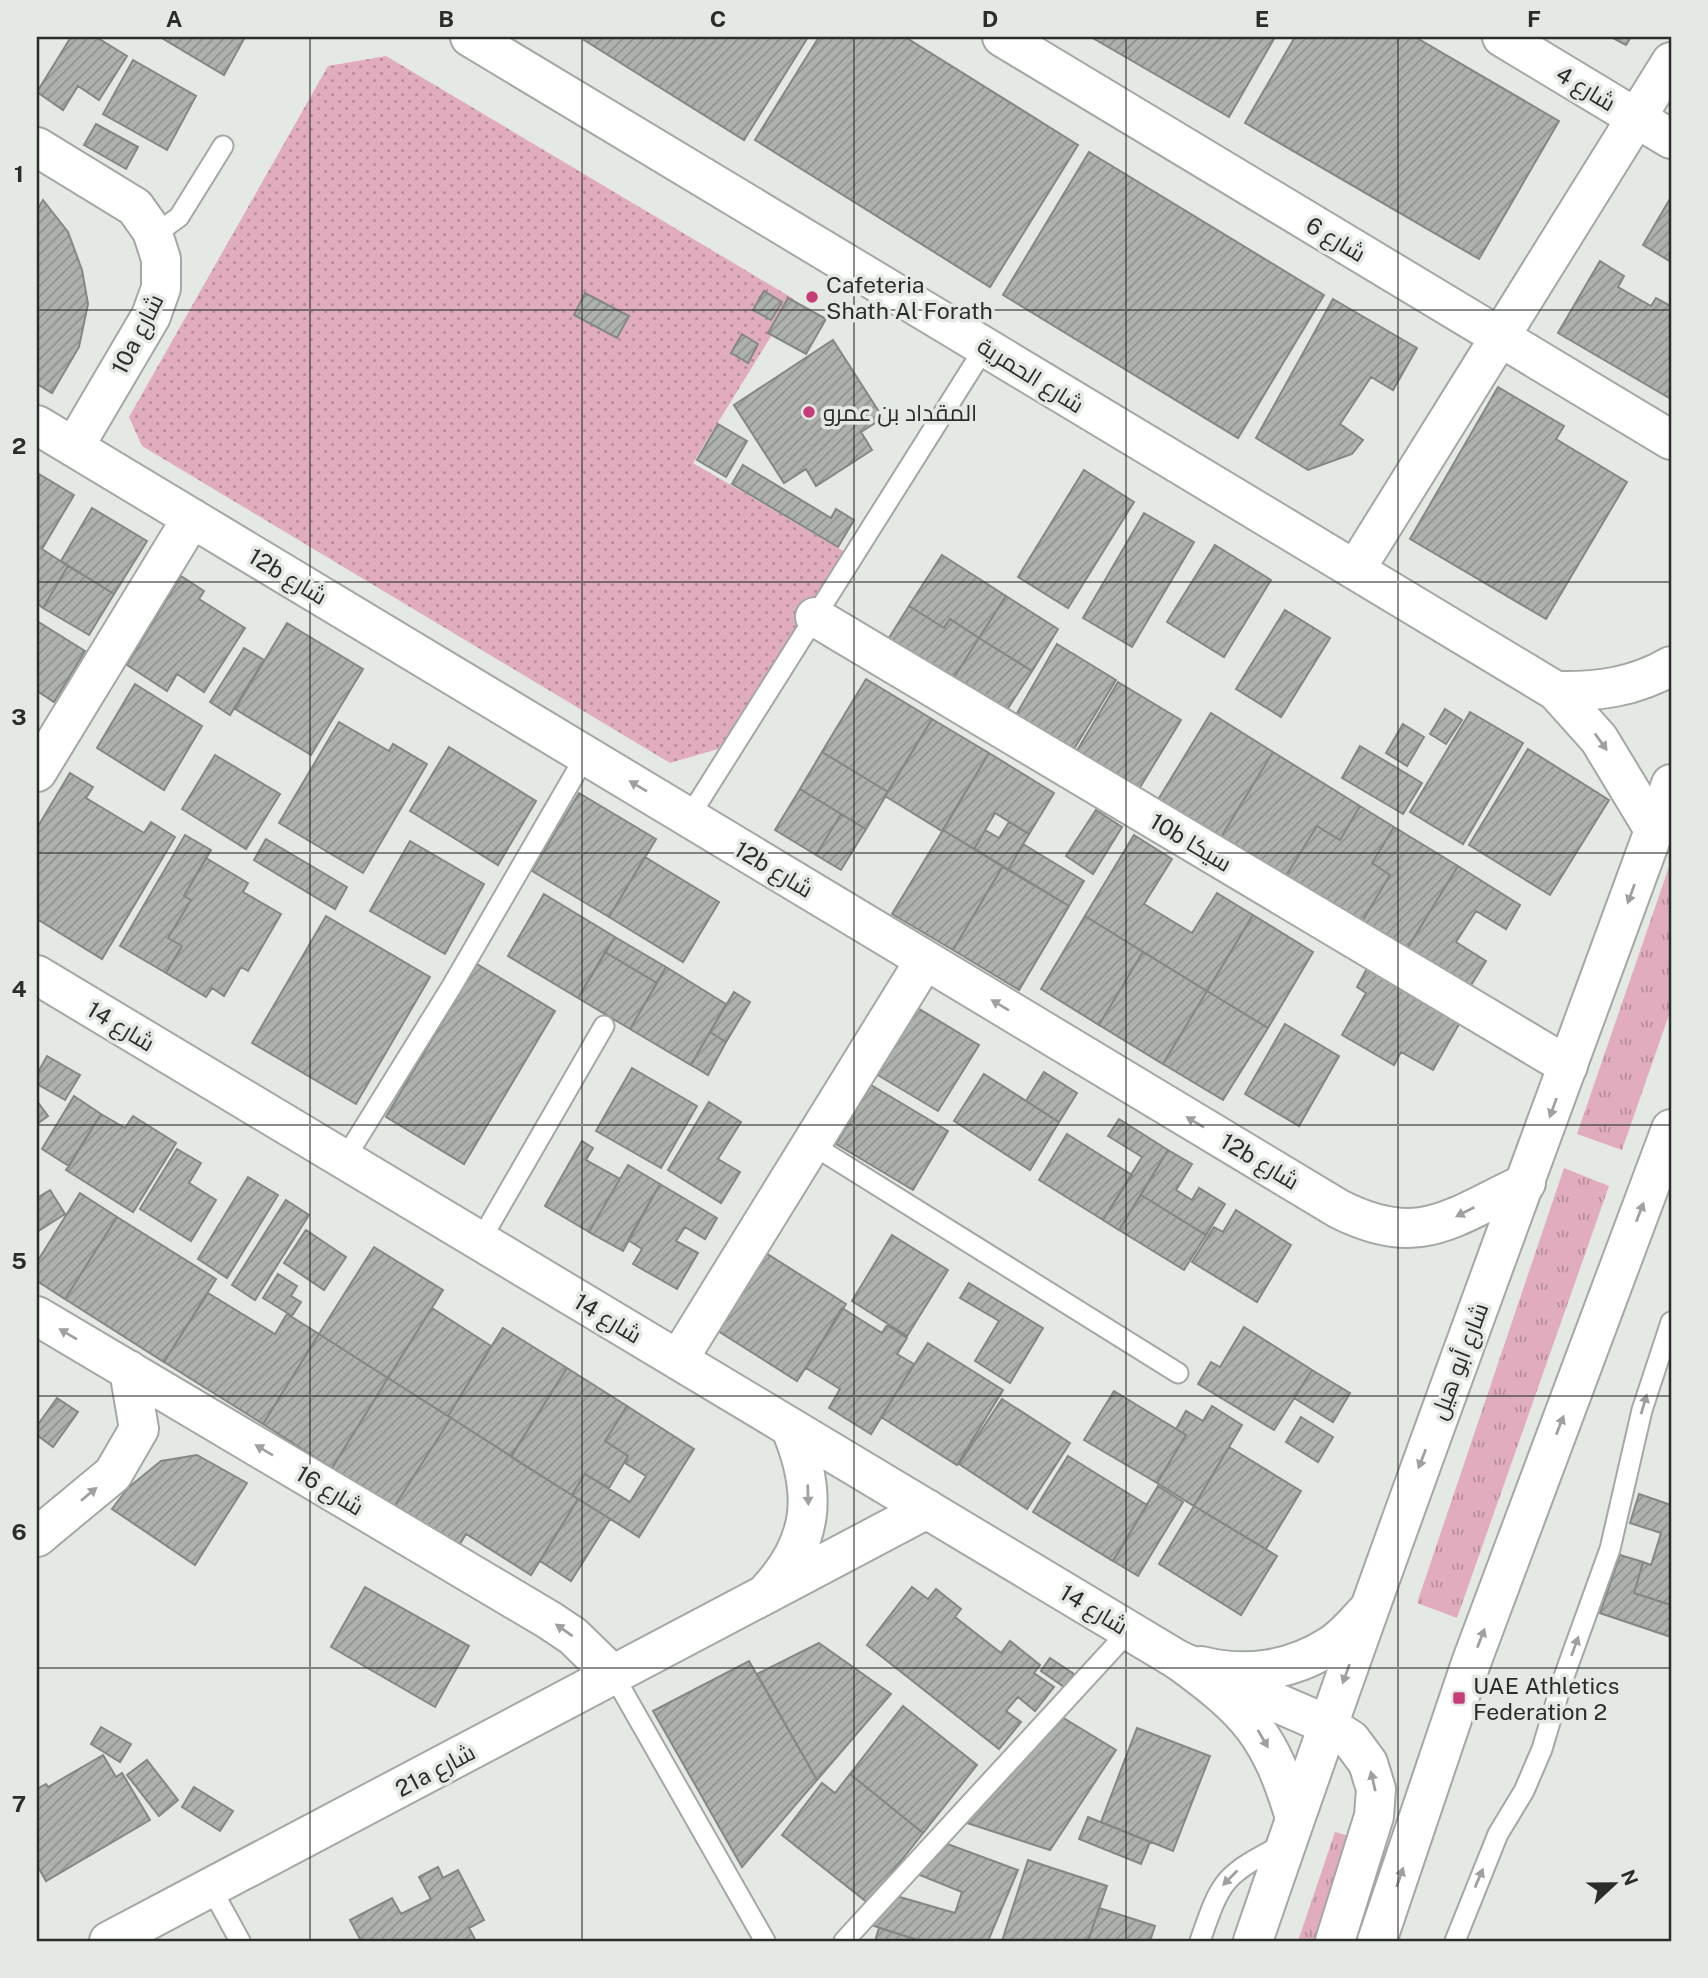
<svg xmlns="http://www.w3.org/2000/svg" width="1708" height="1978" font-family="'Public Sans',Cairo,sans-serif">
<defs>
<pattern id="grass-tufts" width="24" height="20" patternUnits="userSpaceOnUse" patternTransform="scale(1.75)"><rect width="24" height="20" fill="#e1adbe"/><path d="M3 7l-1-3M5 7V3M7 7l1-3M15 17l-1-3M17 17v-4M19 17l1-3" fill="none" stroke="#b78d9b"/></pattern>
<pattern id="park-dots" width="8" height="8" patternUnits="userSpaceOnUse" patternTransform="scale(1.75)"><rect width="8" height="8" fill="#e1adbe"/><path d="M2 2h.1M6 6h.1" fill="none" stroke="#b78d9b" stroke-width="1.8" stroke-linecap="round"/></pattern>
<pattern id="building-hatch" width="6" height="6" patternUnits="userSpaceOnUse" patternTransform="scale(1.75)"><rect width="6" height="6" fill="#aeb2ad"/><path d="M-1 1l2-2M0 6l6-6M5 7l2-2" fill="none" stroke="#8e918d"/></pattern>
</defs>
<rect width="100%" height="100%" fill="#e4e9e4"/>
<path fill="url(#grass-tufts)" d="M1671,861V1009L1622,1150L1577,1134Z
M1564,1168L1609,1186L1457,1618L1417,1603Z
M1335,1832L1357,1838L1323,1941H1298Z"/>
<path fill="url(#park-dots)" d="M386,56L794,299L693,463L852,556L718,749L670,763L142,446L129,417L328,66Z"/>
<path fill="url(#building-hatch)" stroke="#848884" stroke-width="2" d="M71,37H96L127,56L99,100L78,86L63,110L37,92Z
M160,37H245L224,75Z
M586,37H808L744,140L584,40Z
M819,37H905L1078,145L990,287L755,140Z
M1091,37H1275L1229,117Z
M1295,37H1415L1559,121L1479,259L1245,123Z
M1611,37H1631L1626,45Z
M133,60L196,96L167,150L103,114Z
M96,124L138,147L126,169L84,145Z
M1089,152L1324,295L1238,438L1003,295Z
M1671,197V262L1643,245Z
M43,200L68,232L82,270L88,304L79,347L52,393L37,384V210Z
M1600,261L1624,276L1618,287L1651,306L1656,298L1671,306V399L1558,333Z
M764,291L782,302L771,320L753,310Z
M585,293L629,316L617,338L574,315Z
M788,298L826,319L806,354L768,333Z
M1333,299L1417,348L1393,390L1371,377L1340,424L1363,440L1352,454L1308,470L1256,438Z
M742,334L758,344L748,363L731,353Z
M833,340L883,418L861,432L872,450L816,486L806,469L784,483L734,405Z
M1498,387L1564,426L1556,439L1627,482L1546,619L1410,539Z
M718,424L747,441L726,477L697,460Z
M743,465L831,518L836,509L854,520L838,547L732,484Z
M1084,470L1134,502L1068,608L1018,577Z
M39,474L74,495L42,549L68,566L43,608L37,603Z
M92,508L147,541L114,594L61,561Z
M1144,513L1194,542L1132,647L1083,618Z
M1215,545L1271,580L1224,657L1167,622Z
M942,555L1006,596L979,638L950,619L944,628L909,606Z
M68,566L114,594L89,635L43,608Z
M181,576L204,591L199,599L245,628L204,692L177,674L167,691L127,665Z
M1006,596L1058,629L1032,671L979,638Z
M909,606L944,628L950,619L979,638L951,682L887,641Z
M1285,610L1330,638L1281,717L1236,689Z
M37,621L85,651L54,702L37,691Z
M287,623L363,669L311,755L235,709Z
M979,638L1032,671L1003,716L951,682Z
M1057,644L1116,680L1074,749L1016,715Z
M244,648L264,660L230,715L210,702Z
M866,679L932,719L888,792L822,752Z
M1118,682L1181,720L1134,797L1072,759Z
M135,684L202,726L164,790L97,748Z
M1445,709L1462,720L1446,744L1430,734Z
M1470,712L1523,743L1463,844L1410,812Z
M1211,713L1273,752L1218,842L1156,803Z
M932,719L989,753L942,831L885,796Z
M339,722L389,751L393,744L427,764L363,873L279,823Z
M1403,724L1424,737L1407,766L1386,753Z
M1360,746L1422,783L1403,814L1342,778Z
M449,747L536,801L498,865L410,811Z
M1528,749L1609,800L1550,895L1469,845Z
M822,752L888,792L866,829L800,789Z
M1273,752L1360,806L1340,840L1317,826L1282,882L1218,842Z
M989,753L1054,793L1029,834L995,813L974,849L943,830Z
M215,755L280,794L246,849L182,809Z
M70,773L93,787L86,798L144,833L151,822L175,837L102,959L37,919V828Z
M800,789L841,814L816,855L775,830Z
M579,793L656,839L609,917L532,871Z
M1360,806L1394,827L1372,863L1390,875L1358,928L1282,882L1317,826L1340,840Z
M1096,810L1122,827L1093,874L1066,856Z
M841,814L866,829L841,870L816,855Z
M1009,822L1029,834L1008,870L974,849L985,830L999,838Z
M1394,827L1458,866L1402,957L1358,928L1390,875L1372,863Z
M943,830L1003,866L953,950L892,914Z
M185,835L211,850L184,896L191,900L168,938L182,946L166,973L120,946Z
M1134,835L1172,859L1144,904L1192,933L1217,893L1253,915L1207,991L1085,916Z
M266,839L347,887L335,909L254,860Z
M410,841L484,884L445,954L370,911Z
M1023,844L1084,881L1069,906L1008,870Z
M645,857L719,902L683,962L609,917Z
M206,858L248,883L243,892L281,914L248,971L241,967L224,996L212,988L206,997L166,973L182,946L168,938L191,900L184,896Z
M1003,866L1069,906L1019,990L953,950Z
M1458,866L1520,905L1506,929L1476,911L1456,942L1486,961L1465,995L1402,957Z
M544,894L615,937L578,998L508,956Z
M1253,915L1313,952L1268,1028L1207,991Z
M326,916L430,977L356,1104L252,1043Z
M1085,916L1143,952L1099,1025L1041,989Z
M615,937L666,967L657,983L605,952Z
M605,952L657,983L630,1029L578,998Z
M1143,952L1207,991L1163,1064L1099,1025Z
M1370,963L1463,1017L1433,1070L1401,1052L1394,1065L1342,1035L1366,993L1357,987Z
M477,964L555,1011L464,1164L386,1117Z
M666,967L726,1004L691,1065L630,1029Z
M1207,991L1268,1028L1223,1100L1163,1064Z
M734,992L750,1002L726,1042L710,1032Z
M916,1007L979,1045L938,1111L876,1074Z
M1285,1024L1339,1056L1299,1126L1245,1094Z
M710,1032L726,1042L708,1075L691,1065Z
M47,1056L80,1075L65,1100L37,1084V1074Z
M632,1068L697,1106L661,1168L596,1131Z
M1044,1072L1077,1093L1059,1122L1026,1101Z
M984,1074L1059,1122L1030,1170L954,1121Z
M871,1085L948,1131L913,1190L836,1144Z
M74,1096L101,1114L69,1166L42,1149Z
M37,1101L48,1116L37,1124Z
M709,1102L741,1122L718,1159L740,1172L721,1203L668,1170Z
M101,1114L125,1128L133,1116L176,1143L133,1212L66,1170Z
M1119,1119L1168,1150L1119,1230L1103,1220L1142,1157L1108,1136Z
M1067,1134L1132,1175L1103,1220L1039,1180Z
M582,1141L593,1148L586,1160L620,1179L589,1232L545,1206Z
M177,1149L201,1163L189,1183L216,1200L191,1241L140,1209Z
M1168,1150L1192,1164L1176,1190L1192,1200L1199,1188L1225,1204L1206,1235L1141,1195Z
M628,1165L660,1184L623,1251L589,1232Z
M248,1177L278,1195L227,1278L198,1259Z
M660,1184L717,1218L705,1239L685,1227L676,1241L698,1253L677,1289L633,1264L642,1249L628,1240Z
M50,1190L65,1214L37,1232V1198Z
M80,1193L117,1217L65,1299L37,1281V1262Z
M1141,1195L1206,1235L1184,1270L1119,1230Z
M286,1200L309,1215L255,1300L232,1285Z
M1236,1210L1291,1245L1257,1302L1192,1262L1214,1227L1223,1232Z
M117,1217L216,1279L164,1362L65,1299Z
M306,1230L346,1257L324,1290L284,1263Z
M892,1235L948,1270L907,1336L852,1301Z
M374,1247L443,1290L388,1378L319,1334Z
M766,1253L846,1304L797,1381L718,1331Z
M278,1274L297,1286L291,1296L301,1302L292,1316L263,1298Z
M969,1283L1043,1328L1010,1383L975,1361L999,1321L960,1298Z
M208,1293L275,1334L287,1314L319,1334L263,1424L164,1362Z
M432,1308L491,1346L448,1416L388,1378Z
M842,1308L882,1333L887,1325L907,1338L897,1354L914,1364L871,1434L829,1408L840,1389L806,1368Z
M1244,1327L1312,1370L1274,1430L1198,1384L1211,1362L1220,1367Z
M503,1328L567,1368L511,1456L448,1416Z
M319,1334L388,1378L332,1468L263,1424Z
M928,1343L1003,1390L957,1465L881,1417Z
M567,1368L627,1406L605,1441L628,1456L609,1488L585,1474L572,1495L511,1457Z
M1312,1370L1350,1393L1333,1422L1294,1398Z
M388,1378L451,1418L394,1507L332,1468Z
M1114,1391L1186,1435L1157,1483L1084,1440Z
M57,1398L78,1412L53,1447L37,1435V1426Z
M1002,1399L1070,1443L1027,1509L959,1464Z
M627,1406L694,1449L639,1537L572,1495L585,1474L630,1502L646,1476L625,1463L628,1456L605,1441Z
M1212,1406L1242,1425L1194,1506L1157,1483L1186,1435L1176,1429L1186,1411L1203,1421Z
M1301,1417L1333,1437L1318,1462L1286,1442Z
M451,1418L578,1499L531,1575L466,1534L458,1547L394,1507Z
M1229,1447L1301,1491L1266,1549L1194,1506Z
M197,1455L247,1483L195,1565L112,1509L128,1488L161,1461Z
M1068,1456L1147,1505L1113,1561L1033,1512Z
M1158,1486L1183,1502L1138,1576L1113,1561Z
M1639,1494L1671,1505V1605L1634,1593L1643,1562L1651,1565L1661,1533L1630,1523Z
M578,1499L610,1519L571,1581L540,1561Z
M1194,1506L1277,1556L1241,1615L1159,1564Z
M1620,1555L1643,1562L1634,1593L1671,1605V1637L1600,1613Z
M365,1587L469,1646L435,1707L331,1647Z
M912,1587L928,1599L936,1589L961,1609L955,1617L1001,1653L1010,1641L1040,1665L1034,1673L1054,1687L1035,1711L1018,1697L1006,1711L1021,1722L999,1749L867,1645Z
M819,1643L891,1694L817,1780L757,1674Z
M1050,1658L1074,1674L1064,1687L1041,1671Z
M749,1661L817,1780L742,1867L653,1711Z
M903,1706L977,1765L923,1833L850,1774Z
M1057,1714L1116,1750L1050,1850L964,1822Z
M101,1727L131,1744L120,1762L91,1744Z
M1137,1728L1210,1756L1173,1851L1101,1822Z
M103,1755L116,1777L122,1773L150,1820L46,1881L37,1865V1789L46,1784L48,1787Z
M147,1760L178,1800L159,1816L127,1775Z
M850,1774L923,1833L868,1903L782,1835L822,1783L835,1793Z
M194,1787L233,1811L220,1831L182,1807Z
M1088,1817L1150,1842L1141,1864L1079,1839Z
M942,1842L1018,1870L988,1941H921L871,1925L896,1896L955,1913L962,1892L915,1873Z
M1028,1860L1107,1886L1088,1941H1002Z
M438,1867L443,1878L458,1870L484,1920L469,1928L476,1941H361L350,1920L392,1898L401,1914L431,1899L419,1877Z
M1099,1908L1155,1926L1150,1941H1088Z
M879,1928L921,1941H875Z"/>
<g fill="none" stroke-linecap="round" stroke-linejoin="round">
<g stroke="#a4a8a4" stroke-width="23">
<path id="service" d="M154,235L179,217L223,146
M689,817L985,347
M811,1144L1178,1373
M344,1160L452,986L586,755
M480,1241L604,1026
M614,1676L765,1941
M211,1888L240,1941
M844,1941L1129,1631
M1200,1941C1222,1877 1224,1876 1283,1844
M1455,1941L1498,1834L1524,1791L1542,1749L1562,1682L1610,1549L1642,1410L1671,1322"/>
</g>
<g stroke="#a4a8a4" stroke-width="42">
<path id="minor" d="M470,37L1556,691L1599,739L1654,830
M1002,37L1671,440
M1502,37L1671,139
M37,147L135,207L152,231L161,259V288L151,316L74,447
M37,425L1339,1209C1420,1250 1452,1217 1526,1183
M1355,570L1671,62
M815,617L1568,1066
M1556,691C1597,692 1635,687 1671,666
M37,772L192,518
M37,975L1178,1660C1248,1711 1270,1734 1295,1818
M37,1316L549,1620L573,1636L614,1676
M678,1360L925,960
M37,1537L113,1474L139,1429L129,1370
M768,1591C815,1540 817,1492 791,1429
M1201,1666C1245,1677 1291,1671 1330,1646C1345,1637 1357,1621 1369,1609
M109,1941L927,1509"/>
</g>
<g stroke="#a4a8a4" stroke-width="42">
<path id="secondary" d="M1178,1660L1328,1725L1351,1740L1368,1763L1376,1789L1374,1816L1335,1941
M1253,1941C1386,1553 1530,1169 1671,784
M1377,1941L1471,1663L1671,1129"/>
</g>
<use href="#service" stroke="#fff" stroke-width="19"/>
<use href="#minor" stroke="#fff" stroke-width="38"/>
<use href="#secondary" stroke="#fff" stroke-width="38"/>
</g>
<defs><path id="oneway-solid" d="M-6-.8H1V-3.2L6.5 0L1 3.2V.8H-6Z" transform="scale(1.75)"/></defs>
<g fill="#a0a0a0">
<use href="#oneway-solid" transform="translate(1601 742) rotate(54)"/>
<use href="#oneway-solid" transform="translate(638 786) rotate(-149)"/>
<use href="#oneway-solid" transform="translate(1631 894) rotate(110)"/>
<use href="#oneway-solid" transform="translate(1000 1005) rotate(-149)"/>
<use href="#oneway-solid" transform="translate(1553 1108) rotate(110)"/>
<use href="#oneway-solid" transform="translate(1195 1122) rotate(-149)"/>
<use href="#oneway-solid" transform="translate(1465 1212) rotate(153)"/>
<use href="#oneway-solid" transform="translate(1640 1212) rotate(-69)"/>
<use href="#oneway-solid" transform="translate(68 1334) rotate(-149)"/>
<use href="#oneway-solid" transform="translate(1644 1404) rotate(-74)"/>
<use href="#oneway-solid" transform="translate(1560 1425) rotate(-69)"/>
<use href="#oneway-solid" transform="translate(264 1450) rotate(-149)"/>
<use href="#oneway-solid" transform="translate(1422 1459) rotate(111)"/>
<use href="#oneway-solid" transform="translate(89 1494) rotate(-40)"/>
<use href="#oneway-solid" transform="translate(808 1495) rotate(88)"/>
<use href="#oneway-solid" transform="translate(564 1630) rotate(-145)"/>
<use href="#oneway-solid" transform="translate(1481 1638) rotate(-69)"/>
<use href="#oneway-solid" transform="translate(1575 1646) rotate(-70)"/>
<use href="#oneway-solid" transform="translate(1346 1674) rotate(110)"/>
<use href="#oneway-solid" transform="translate(1263 1739) rotate(60)"/>
<use href="#oneway-solid" transform="translate(1373 1781) rotate(-103)"/>
<use href="#oneway-solid" transform="translate(1400 1877) rotate(-71)"/>
<use href="#oneway-solid" transform="translate(1230 1878) rotate(135)"/>
<use href="#oneway-solid" transform="translate(1479 1878) rotate(-67)"/>
</g>
<path fill="none" stroke="#2b2d2b" stroke-width="2" stroke-opacity="0.55" d="M310,37V1941M582,37V1941M854,37V1941M1126,37V1941M1398,37V1941M37,310H1671M37,582H1671M37,853H1671M37,1125H1671M37,1396H1671M37,1668H1671"/>
<g fill="#c53d79" stroke="#e4e9e4" stroke-width="2.5">
<circle cx="812" cy="297" r="7"/>
<circle cx="809" cy="412" r="7"/>
<rect x="1452" y="1691" width="14" height="14" rx="3.5"/>
</g>
<g text-anchor="middle" dominant-baseline="central" stroke-width="7" stroke-linejoin="round" paint-order="stroke">
<g font-size="23" fill="#2b2d2b" stroke="#e4e9e4">
<text transform="translate(1586 88) rotate(31)">شارع 4</text>
<text transform="translate(1336 239) rotate(31)">شارع 6</text>
<text transform="translate(137 334) rotate(-63)">10a شارع</text>
<text transform="translate(1031 375) rotate(32)">شارع الحمرية</text>
<text transform="translate(288 576) rotate(31)">12b شارع</text>
<text transform="translate(1191 842) rotate(31)">10b سيكا</text>
<text transform="translate(774 869) rotate(31)">12b شارع</text>
<text transform="translate(121 1026) rotate(31)">شارع 14</text>
<text transform="translate(1260 1161) rotate(31)">12b شارع</text>
<text transform="translate(608 1318) rotate(31)">شارع 14</text>
<text transform="translate(1459 1361) rotate(-69)">شارع أبو هيل</text>
<text transform="translate(330 1490) rotate(31)">شارع 16</text>
<text transform="translate(1094 1609) rotate(31)">شارع 14</text>
<text transform="translate(435 1770) rotate(-28)">21a شارع</text>
</g>
<g font-size="23" fill="#2b2d2b" stroke="#e4e9e4" text-anchor="start">
<text x="826" y="284">Cafeteria<tspan x="826" dy="26">Shath Al Forath</tspan></text>
<text x="823" y="412">المقداد بن عمرو</text>
<text x="1473" y="1685">UAE Athletics<tspan x="1473" dy="26">Federation 2</tspan></text>
</g>
</g>
<rect width="1708" height="1978" fill="none" stroke="#e4e9e4" stroke-width="77"/>
<g transform="translate(1614 1884) rotate(68)" stroke="#e4e9e4" stroke-width="5" paint-order="stroke">
<path d="M0-5L12 26L0 18L-12 26Z" fill="#2b2d2b"/>
<text y="-10" font-size="19" font-weight="bold" text-anchor="middle" fill="#2b2d2b">N</text>
</g>
<rect x="38" y="38" width="1632" height="1902" fill="none" stroke="#2b2d2b" stroke-width="2.5"/>
<g font-size="23" text-anchor="middle" font-weight="bold" fill="#2b2d2b">
<text x="174" y="27">A</text>
<text x="446" y="27">B</text>
<text x="718" y="27">C</text>
<text x="990" y="27">D</text>
<text x="1262" y="27">E</text>
<text x="1534" y="27">F</text>
<text x="19" y="182">1</text>
<text x="19" y="454">2</text>
<text x="19" y="725">3</text>
<text x="19" y="997">4</text>
<text x="19" y="1269">5</text>
<text x="19" y="1540">6</text>
<text x="19" y="1812">7</text>
</g>
</svg>
